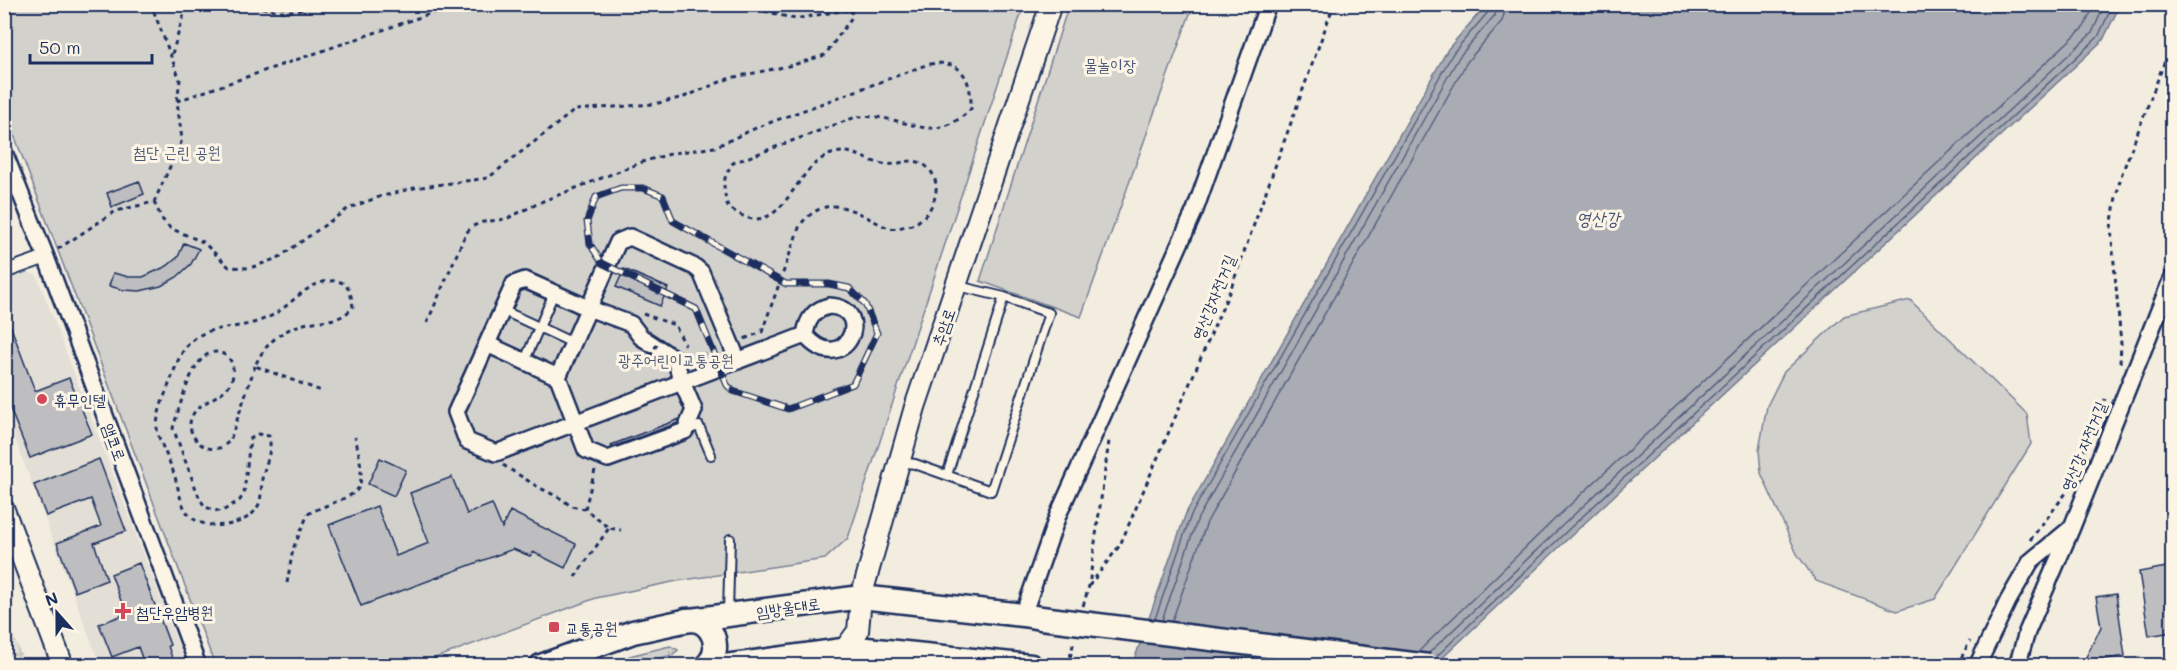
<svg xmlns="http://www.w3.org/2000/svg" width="2177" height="670" font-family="Mali,'Poor Story',sans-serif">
<defs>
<pattern id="industrial-grid" width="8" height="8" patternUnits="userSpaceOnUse" patternTransform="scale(1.5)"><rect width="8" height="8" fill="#e3dfd6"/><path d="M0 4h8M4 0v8" fill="none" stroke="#c2c0ba"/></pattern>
<pattern id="grass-tufts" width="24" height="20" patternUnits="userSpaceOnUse" patternTransform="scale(1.5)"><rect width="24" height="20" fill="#d3d1cc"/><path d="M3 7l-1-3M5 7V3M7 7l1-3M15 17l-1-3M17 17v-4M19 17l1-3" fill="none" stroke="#b5b4b2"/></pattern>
</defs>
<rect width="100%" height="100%" fill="#f3ede0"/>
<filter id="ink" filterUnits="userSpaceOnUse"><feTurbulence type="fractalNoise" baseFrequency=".0167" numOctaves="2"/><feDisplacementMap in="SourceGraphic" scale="12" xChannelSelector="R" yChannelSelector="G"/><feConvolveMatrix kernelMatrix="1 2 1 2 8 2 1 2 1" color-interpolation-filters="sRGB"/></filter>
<g filter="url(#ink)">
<path fill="#e3dfd6" d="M27,271L37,276L186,665H100L5,413V279Z"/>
<path fill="url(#industrial-grid)" d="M4,613H5L25,665H5Z"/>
<path fill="url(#grass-tufts)" stroke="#778095" stroke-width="1.5" d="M670,646L678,650L673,655L628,665H604L633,655Z"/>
<path fill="#d3d1cc" stroke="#778095" stroke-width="1.5" d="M1069,4L1193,5L1081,317L980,281Z
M5,5H1024L848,538L825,559L677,581L596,598L417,665H215L5,111Z
M1910,300L2027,414L2031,444L1935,599L1897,611L1816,581L1797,554L1761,473L1759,450L1767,406L1784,372L1844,316Z"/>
<path fill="#a9acb3" stroke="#707a91" stroke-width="1.5" d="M1486,5H2120L2103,40L1573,534L1435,665L1132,666L1186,513L1448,49Z"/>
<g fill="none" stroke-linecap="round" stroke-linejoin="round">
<path stroke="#546180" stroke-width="1.5" d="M1155,619L1191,515L1453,53L1489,11L1490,4
M1162,620L1198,518L1459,57L1495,15L1498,4
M1172,621L1207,522L1467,62L1502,21L1507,4
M1418,652L1557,517L2084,27L2095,4
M1429,653L1564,524L2092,33L2105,4
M1437,656L1569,529L2098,37L2113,4"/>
</g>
<path fill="#bebec0" stroke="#1b2f5e" stroke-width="1.5" d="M139,181L144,194L112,207L107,193Z
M184,243L199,249L191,264L177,277L161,286L140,291L124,290L109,286L113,273L129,277H143L167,266L178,257Z
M624,269L668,288L660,306L616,287Z
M6,314L35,391L69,378L92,434L30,458L4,394Z
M680,419L678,423L612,447L611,445Z
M380,458L406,470L394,496L368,484Z
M99,459L126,531L94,543L107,580L75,592L57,543L101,526L91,499L46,516L34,485Z
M452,477L467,514L492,504L502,528L510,511L576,544L565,568L533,552L530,556L513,549L361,606L329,525L377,506L396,556L429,543L410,493Z
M139,563L170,645L168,646L175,666H145L138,647L112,657L99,624L126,614L111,574Z
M2172,566V632L2149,636L2139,572Z
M2116,594L2125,656L2083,663L2101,627L2096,597Z"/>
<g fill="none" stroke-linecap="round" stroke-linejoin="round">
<g stroke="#1b2f5e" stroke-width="12">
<path id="service" d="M502,310L573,343
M525,360L554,293
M687,430L699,426L711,455
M900,462L915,464L991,491L1049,313L1004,297L958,286
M947,475L1004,297
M728,612L730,539"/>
</g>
<g stroke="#1b2f5e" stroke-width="16">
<path id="pedestrian" d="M4,272L46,257"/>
</g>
<g stroke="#1b2f5e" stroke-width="20">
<path id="minor" d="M4,152L46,257L198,666
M525,280L588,308L631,324L641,337L675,359L682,382L496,453L467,441L456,412L514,284Z
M829,306C877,308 844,381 805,335C807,320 813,310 829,306Z
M487,344L558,377
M738,361L701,272L695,267L630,237L618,242L558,377L586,450L608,459L685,431L694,410L682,382L805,335
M1023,615L1058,515L1195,210L1268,4
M1977,666L2008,601L2031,561L2070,529
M2017,666L2027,632L2072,527L2172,278"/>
</g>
<g stroke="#1b2f5e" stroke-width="24">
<path id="tertiary" d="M4,510L63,666
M844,650L858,631L861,597L915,407L1051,4"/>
</g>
<g stroke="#1b2f5e" stroke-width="27">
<path id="secondary" d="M686,620C712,617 725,649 706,666
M541,666L633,632L684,621L861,597L1023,615L1041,618
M725,666L857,648L1031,666"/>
</g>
<path stroke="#1b2f5e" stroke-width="3" stroke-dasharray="4.5 4.5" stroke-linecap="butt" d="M254,4C272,12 295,15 313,4
M738,4L795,19L851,9
M172,54L187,4
M177,101L458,4
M154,202L162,219L170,228L203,242L229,267L250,268L278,258L349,208L379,197L414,188L488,178L575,110L654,104L684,97L730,78L793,65L825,55L852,17L851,9L863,4
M58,249L116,211L154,202L182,140L177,101L180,80L154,12L149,4
M2168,263L2172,252
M643,314L675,325L685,345
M427,323L466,233L473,226L483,222L506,219L543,201L645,161L674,153L715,147L758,127L926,65C960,57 972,77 971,109C934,144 916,121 875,117C869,116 862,117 856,117L733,163C721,179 723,189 728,207C736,212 744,218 753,219C792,222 798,152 844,152C858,152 869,162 883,164C897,167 909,156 923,164C946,179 936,212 914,224C909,226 902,227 897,228C890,230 882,225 876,222C846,206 825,195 800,225L762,332L744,339
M697,360L696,357L718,349
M2120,363L2121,344L2111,228L2115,202L2121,176L2172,42
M255,366L230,441C227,443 223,447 219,448C202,453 184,432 192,416C201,398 229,398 233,375C234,368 232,359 225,355C195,337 180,408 173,428L199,497L205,507L221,512L240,500L244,493L250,439L258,434L269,436C273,450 265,465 262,479C261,487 262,499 258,506C248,527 206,532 190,516C188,514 186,511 185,509C179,498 178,485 174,474C171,464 166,455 162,445C160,440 157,433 157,428C157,409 168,389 174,371C193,314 228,337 269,317C291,307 304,283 330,281C348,279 351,292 353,307C341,321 331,319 314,322C287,326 266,340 255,366L324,392
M2081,459L2105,399
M503,465L538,487L560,498L571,506L585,509L609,528L621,530
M585,509L595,470
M2030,540L2070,488
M575,577L609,528
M287,583L293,549L308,514C321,506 346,500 355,492C367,483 358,449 355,437
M1089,586L1120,545L1231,288L1334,4
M1083,606L1089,586L1109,441
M1068,666L1074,641
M1957,666L1970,641"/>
<use href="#service" stroke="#fcf5e5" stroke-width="8"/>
<use href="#pedestrian" stroke="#fcf5e5" stroke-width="12"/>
<use href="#minor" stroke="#fcf5e5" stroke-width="15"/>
<use href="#tertiary" stroke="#fcf5e5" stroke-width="20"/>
<use href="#secondary" stroke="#fcf5e5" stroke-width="22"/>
<g stroke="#1b2f5e" stroke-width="7">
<path id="rail" d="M621,188H643L663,196L673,221L786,284H829L849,288L865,304L877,333L853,384L788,409L733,391L727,385L696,309L602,263L590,244L587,221L596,197Z"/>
</g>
<use href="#rail" stroke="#fcf5e5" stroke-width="4.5" stroke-dasharray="14" stroke-linecap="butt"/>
<g stroke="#1b2f5e" stroke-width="27" stroke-linecap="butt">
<path id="secondary-bridge" d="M1041,618L1429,666"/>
</g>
<path stroke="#1b2f5e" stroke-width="3" stroke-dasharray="4.5 4.5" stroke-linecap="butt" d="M650,356L661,338"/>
<use href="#secondary-bridge" stroke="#fcf5e5" stroke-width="22"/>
</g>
</g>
<g fill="#d1495b" stroke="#fcf5e5" stroke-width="2">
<circle cx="42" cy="399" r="6"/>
<path d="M120 602h6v6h6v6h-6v6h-6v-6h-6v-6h6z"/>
<rect x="548" y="621" width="12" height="12" rx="3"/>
</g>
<g text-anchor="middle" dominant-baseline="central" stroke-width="6" stroke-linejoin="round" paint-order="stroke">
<g font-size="16" fill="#49587a" stroke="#fcf5e5">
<text x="1110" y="64">물놀이장</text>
<text x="177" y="151">첨단 근린 공원</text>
<text x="676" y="359">광주어린이교통공원</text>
</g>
<g font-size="16" fill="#1b2f5e" stroke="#fcf5e5">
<text transform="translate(1213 297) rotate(-68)">영산강자전거길</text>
<text transform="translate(943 327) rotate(-71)">추암로</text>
<text transform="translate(115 442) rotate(70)">앰코로</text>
<text transform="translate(2083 446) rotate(-68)">영산강 자전거길</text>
<text transform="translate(788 607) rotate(-8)">임방울대로</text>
</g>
<g font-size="16" fill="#1b2f5e" stroke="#fcf5e5" text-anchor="start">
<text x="54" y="399">휴무인텔</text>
<text x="136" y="611">첨단우암병원</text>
<text x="566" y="627">교통공원</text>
</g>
<g font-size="18" font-style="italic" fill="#465478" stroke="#fcf5e5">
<text x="1598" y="218">영산강</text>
</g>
</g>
<rect width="2177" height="670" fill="none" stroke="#fcf5e5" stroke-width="24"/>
<rect x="12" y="12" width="2153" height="646" fill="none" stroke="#1b2f5e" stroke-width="2" filter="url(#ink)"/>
<g transform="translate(57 613) rotate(339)" stroke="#fcf5e5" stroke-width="4.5" paint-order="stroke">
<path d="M0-4.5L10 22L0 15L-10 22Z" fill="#1b2f5e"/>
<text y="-9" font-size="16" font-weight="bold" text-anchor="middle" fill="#1b2f5e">N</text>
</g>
<path d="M30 54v9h122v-9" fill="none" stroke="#1b2f5e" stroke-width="3"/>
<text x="39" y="54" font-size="18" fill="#1b2f5e" stroke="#fcf5e5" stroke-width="4.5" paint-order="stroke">50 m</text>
</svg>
